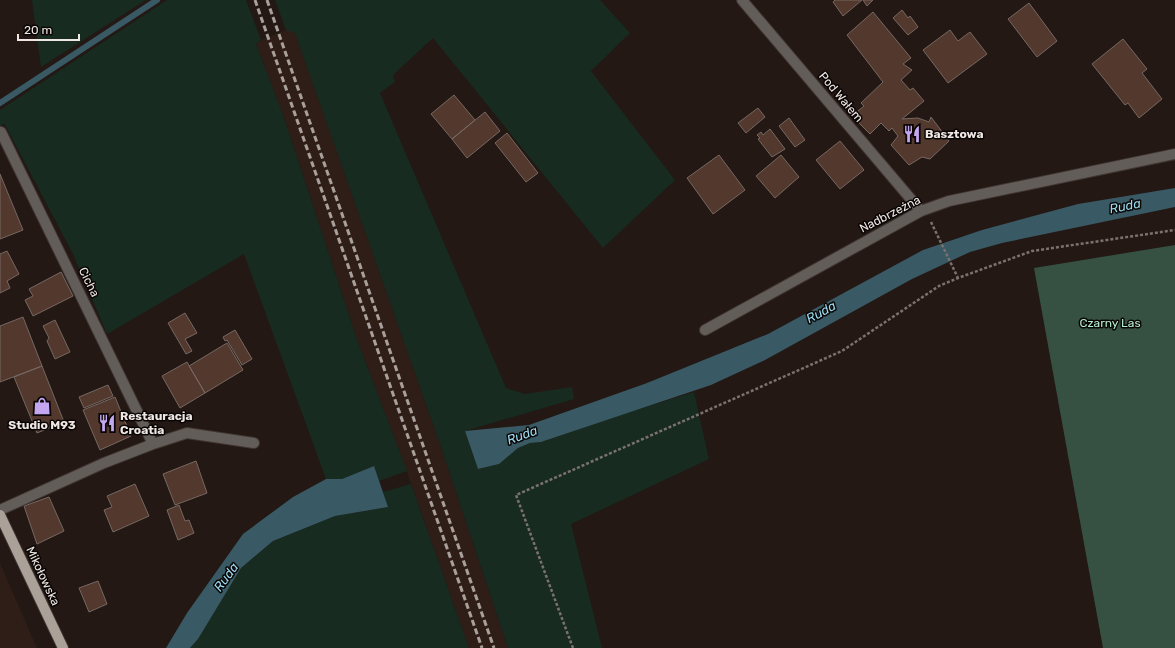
<svg xmlns="http://www.w3.org/2000/svg" width="1175" height="648" font-family="Rubik,sans-serif">
<rect width="100%" height="100%" fill="#231814"/>
<path fill="#2e1e17" d="M286,30L295,32L441,447L508,648H469L402,458L359,345L282,112L256,44L261,40Z
M0,563L37,648H0Z"/>
<path fill="#172b20" d="M32,0H146L41,67Z
M167,0H246L261,40L256,44L282,112L359,345L407,471L379,481L374,466L342,479H326L244,254L107,334L72,252L4,123L0,127V110Z
M275,0H600L630,33L591,71L675,180L603,248L433,38L393,75L395,82L380,93L506,388L525,394L572,387L574,399L465,431L478,469L499,464L518,448L530,443L541,442L617,416L694,392L709,459L571,524L602,648H508L441,447L295,33L286,30Z
M411,484L469,648H190L198,639L241,568L273,541L335,516L387,507L383,492Z"/>
<path fill="#365142" d="M1175,245V648H1103L1034,268Z"/>
<path fill="#395964" d="M1175,188V207L1002,243L970,252L912,279L765,360L711,385L541,442L530,443L518,448L499,464L478,469L465,431L529,425L647,383L768,334L923,250L982,230L1078,204Z
M374,466L388,507L335,516L273,541L241,568L198,639L190,648H166L187,613L243,534L293,497L326,479H342Z"/>
<g fill="none" stroke-linecap="round" stroke-linejoin="round">
<path stroke="#395964" stroke-width="6" d="M0,103L157,0"/>
</g>
<path fill="#52382d" stroke="#766863" d="M835,0H862L843,16L833,2Z
M863,0H873L867,6Z
M1029,3L1057,41L1037,57L1008,19Z
M902,10L908,18L910,16L918,27L908,35L893,18Z
M873,12L911,58L903,64L912,70L901,80L910,90L913,88L924,101L902,119L918,118L929,122L931,117L949,141L930,159L922,157L909,165L891,145L898,136L892,128L889,131L881,123L870,134L852,116L864,106L861,103L883,82L847,35Z
M950,30L958,41L970,32L987,54L948,83L923,50Z
M1123,39L1147,69L1142,73L1162,99L1139,118L1128,103L1125,105L1092,64Z
M454,95L475,120L452,139L431,114Z
M758,108L765,117L746,133L738,123Z
M485,112L500,131L467,158L452,139Z
M789,118L805,140L795,147L779,126Z
M770,129L785,149L772,157L758,139L760,138L757,135L761,132L763,135Z
M507,133L538,173L526,182L495,143Z
M840,141L864,170L840,189L816,160Z
M719,155L745,190L713,214L687,178Z
M781,155L799,177L775,198L756,176Z
M0,174L23,230L0,239Z
M7,251L19,274L7,281L10,288L0,293V254Z
M61,272L73,296L33,316L25,300L33,296L29,289Z
M185,313L197,333L185,339L192,351L186,354L168,323Z
M23,317L42,366L0,382V326Z
M55,320L70,352L55,359L47,341L49,338L43,326Z
M235,330L252,359L242,365L227,340L225,341L223,337Z
M227,343L243,370L205,393L189,366Z
M187,362L205,393L180,408L162,376Z
M42,366L64,422L37,433L14,377Z
M108,385L113,396L84,408L79,397Z
M115,397L131,436L100,450L83,410Z
M196,461L207,493L175,505L163,474Z
M135,484L149,516L113,532L104,510L112,507L107,496Z
M49,497L64,531L37,544L24,506Z
M179,505L185,521L189,520L194,533L178,540L167,510Z
M98,581L107,604L89,612L79,588Z"/>
<g fill="none" stroke-linecap="round" stroke-linejoin="round">
<g stroke="#403531" stroke-width="12">
<path id="minor" d="M742,0L921,211
M705,330L921,211L949,201L1175,154
M153,444L187,433L254,443
M0,510L104,463L153,444L1,132"/>
</g>
<g stroke="#403531" stroke-width="12">
<path id="major" d="M0,515L63,648"/>
</g>
<path stroke="#7b716e" stroke-width="2.5" stroke-dasharray="3 2" stroke-linecap="butt" d="M931,222L958,278
M573,648L516,495L842,351L939,286L958,278L1032,251L1175,230"/>
<use href="#minor" stroke="#625d59" stroke-width="10"/>
<use href="#major" stroke="#aaa198" stroke-width="10"/>
<path stroke="#a9a09c" stroke-width="3" stroke-dasharray="6 3" stroke-linecap="butt" d="M255,0L482,648
M267,0L494,648"/>
</g>
<defs>
<g id="restaurant-bare" transform="scale(1.38)"><path d="M-5-6h1v4h1v-4h1v4h1v-4h1v5L-1.5 .5V6h-2V.5L-5-1ZM5-6V6H3V1.5H1.5Q1.5-4 5-6Z" fill="#c5a7f1" stroke="#090504" stroke-width="2.5" paint-order="stroke"/></g>
<g id="shop-bare" transform="scale(1.38)"><path d="M-5-2.5h2.3a2.7 3.5 0 0 1 5.4 0H5L5.5 6h-11ZM-1.5-2.5h3a1.5 2.3 0 0 0-3 0Z" fill="#c5a7f1" stroke="#090504" stroke-width="2.5" paint-order="stroke"/></g>
</defs>
<g fill-rule="evenodd">
<use href="#restaurant-bare" x="912" y="134"/>
<use href="#shop-bare" x="42" y="406"/>
<use href="#restaurant-bare" x="107" y="423"/>
</g>
<g text-anchor="middle" dominant-baseline="central" stroke-width="3" stroke-linejoin="round" paint-order="stroke">
<g font-size="12" fill="#efe7e4" stroke="#090504">
<text transform="translate(841 97) rotate(50)">Pod Wałem</text>
<text transform="translate(890 214) rotate(-27)">Nadbrzeżna</text>
<text transform="translate(89 282) rotate(64)">Cicha</text>
<text transform="translate(43 576) rotate(65)">Mikołowska</text>
</g>
<g font-size="12" font-weight="bold" fill="#efe7e4" stroke="#090504" text-anchor="start">
<text x="925" y="134">Basztowa</text>
<text x="120" y="416">Restauracja<tspan x="120" dy="14">Croatia</tspan></text>
<text x="42" y="425" text-anchor="middle">Studio M93</text>
</g>
<g font-size="12" fill="#b6edcd" stroke="#090504">
<text x="1110" y="323">Czarny Las</text>
</g>
<g font-size="13" font-style="italic" fill="#9adaf0" stroke="#090504">
<text transform="translate(1125 206) rotate(-11)">Ruda</text>
<text transform="translate(821 312) rotate(-28)">Ruda</text>
<text transform="translate(522 435) rotate(-20)">Ruda</text>
<text transform="translate(226 577) rotate(-54)">Ruda</text>
</g>
</g>
<path d="M18 34v6h61v-6" fill="none" stroke="#efe7e4" stroke-width="2"/>
<text x="24" y="34" font-size="12" fill="#efe7e4" stroke="#090504" stroke-width="3" paint-order="stroke">20 m</text>
</svg>
